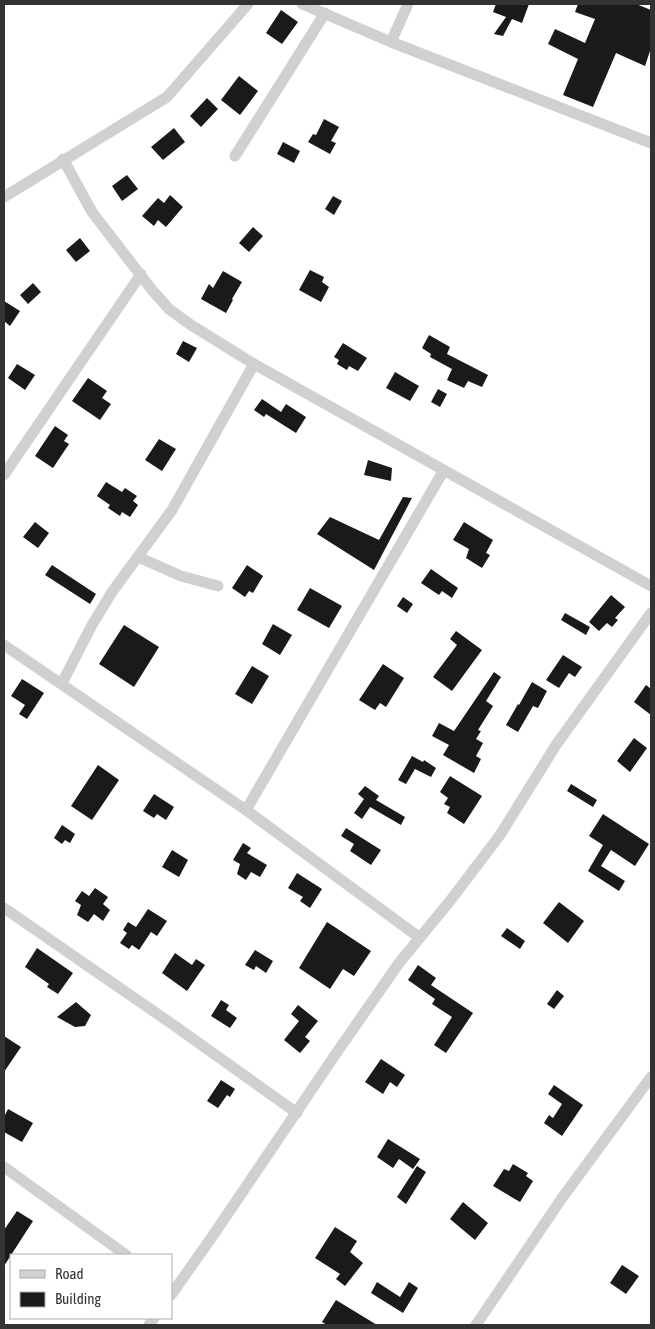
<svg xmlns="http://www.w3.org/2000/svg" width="655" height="1329" font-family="'Asap Condensed',sans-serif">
<rect width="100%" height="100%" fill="#fff"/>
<path fill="#1a1a1a" d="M496,4H529L522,23L512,19L503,36L494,34L506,17L493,12Z
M578,4H636L651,10V48L645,66L616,53L593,107L563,95L578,59L548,44L555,29L585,43L595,19L575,12Z
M281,10L298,22L282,44L266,33Z
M239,76L258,91L240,115L221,100Z
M207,98L218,109L201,127L190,116Z
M324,119L339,127L331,141L336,143L330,154L308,142L313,134L316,135Z
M174,128L185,142L163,160L151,147Z
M283,142L300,151L294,163L277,154Z
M127,175L138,189L122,201L112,186Z
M170,195L183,207L166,227L158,220L154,226L142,216L158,198L164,203Z
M333,196L342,201L334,215L325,209Z
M253,227L263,236L249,252L239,243Z
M80,238L90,251L76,262L66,250Z
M310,270L324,277L322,282L329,287L321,302L299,290Z
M223,271L242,282L232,299L233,300L226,313L201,299L209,284L213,288Z
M33,283L41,292L28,304L20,295Z
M4,301L20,311L10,326L4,321Z
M429,335L450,347L447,354L488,375L482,387L468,381L464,388L447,380L452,369L430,357L431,354L422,348Z
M183,341L197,348L189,362L176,354Z
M343,343L367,358L358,371L349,366L347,370L337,364L339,360L334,357Z
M17,364L35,375L25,390L8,378Z
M395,372L419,386L410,401L386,388Z
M88,378L107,391L102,398L111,404L100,420L72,401Z
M438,389L447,394L440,407L431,402Z
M262,399L281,412L286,404L306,417L296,433L266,414L264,417L254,410Z
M55,426L68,435L64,441L69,444L53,468L35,456Z
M159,439L176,449L162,471L145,460Z
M368,460L392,468L391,481L364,475Z
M106,482L122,492L125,488L137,496L133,501L138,505L130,517L122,512L120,516L108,508L110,505L97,496Z
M403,497L412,498L374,570L317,534L330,517L379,540Z
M35,522L49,533L38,548L23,537Z
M464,522L493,540L486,553L490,555L482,568L466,558L469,549L453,540Z
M52,565L96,594L90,604L45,575Z
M247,565L263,576L253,593L249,591L245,597L232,588Z
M431,569L458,588L452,598L442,591L439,595L421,583Z
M310,588L342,606L329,628L297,610Z
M611,595L625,607L615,618L618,620L612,627L607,623L599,631L589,622Z
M403,597L413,604L407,613L397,606Z
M565,613L590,627L586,635L561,620Z
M273,624L292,635L280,655L262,644Z
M124,625L159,647L134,687L99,664Z
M456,631L482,650L452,691L433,677L457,645L450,639Z
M563,655L582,667L575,677L569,673L559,688L546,680Z
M383,664L404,678L386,707L380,703L375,710L359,700Z
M252,666L269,676L252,704L235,694Z
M494,672L501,677L486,701L493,706L478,730L481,731L476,739L483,743L476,756L481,759L474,773L443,755L449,745L432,736L439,723L454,731Z
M22,679L44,693L27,719L19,714L25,705L11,696Z
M532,682L547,691L538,708L533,706L518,732L506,725L518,704L519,705Z
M646,685L651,689V715L634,702Z
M634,738L647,748L630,772L617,761Z
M412,756L423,762L424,760L436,768L431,777L415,769L406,784L398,780Z
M98,765L119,780L92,820L71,806Z
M450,776L482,796L464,824L447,813L450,807L444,804L448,798L440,792Z
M571,784L597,800L593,807L567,791Z
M365,786L379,796L376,800L405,817L401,825L370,807L362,819L354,813L364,799L358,794Z
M154,794L174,807L166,820L157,814L154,818L143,811Z
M603,814L649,844L635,866L611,850L601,866L625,881L619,891L588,871L603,845L589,836Z
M62,825L75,834L70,843L65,840L62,844L54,838Z
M346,828L381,850L371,865L350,851L354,844L341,836Z
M243,843L251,848L247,853L267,865L260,877L251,872L246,880L237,874L240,864L233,860Z
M172,850L188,860L179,877L162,867Z
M297,873L322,889L310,908L300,901L303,897L288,888Z
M95,888L108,897L103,904L110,910L103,921L94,914L88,922L77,915L81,905L75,901L82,891L89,896Z
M559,902L584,921L568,943L543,923Z
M148,909L167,921L157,936L151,932L139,950L132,945L129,949L120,943L127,933L123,930L128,922L136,927Z
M327,922L371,951L354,976L343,969L330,989L299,968Z
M507,928L525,941L520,949L501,936Z
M37,948L73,973L58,994L47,987L49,984L25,967Z
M255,950L273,961L266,973L256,966L254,970L245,965Z
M175,953L192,965L196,959L205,965L187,991L162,973Z
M418,965L436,978L431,985L473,1013L446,1053L434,1045L452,1017L432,1004L435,999L408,980Z
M557,990L564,996L554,1009L547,1004Z
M221,1000L229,1005L226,1010L237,1018L230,1028L211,1016Z
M76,1002L91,1015L85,1026L75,1027L57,1017Z
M298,1005L318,1021L305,1037L310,1041L300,1053L284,1040L299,1021L291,1014Z
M4,1036L21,1047L4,1072Z
M381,1059L405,1075L397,1087L390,1082L383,1094L365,1082Z
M221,1080L235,1089L230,1097L227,1095L218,1108L207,1101Z
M554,1085L583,1105L562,1136L544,1123L549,1115L553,1118L562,1104L548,1094Z
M8,1109L33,1123L22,1142L4,1132V1117Z
M388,1139L420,1159L413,1169L399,1159L393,1168L377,1157Z
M513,1164L528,1173L526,1176L533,1181L520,1202L493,1186L504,1169L509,1171Z
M417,1166L426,1172L406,1204L397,1197Z
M463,1202L488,1223L475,1240L450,1219Z
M17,1211L33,1221L4,1266V1230Z
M335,1227L357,1241L350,1252L363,1263L345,1286L336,1279L340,1274L315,1258Z
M622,1265L639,1276L626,1294L610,1283Z
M377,1282L400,1297L409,1282L418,1288L403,1313L371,1293Z
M336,1300L377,1325H327L322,1322Z"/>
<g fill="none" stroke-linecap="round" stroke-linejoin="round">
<path stroke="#d0d0d0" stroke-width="11" d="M302,4L391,42L651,143
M391,42L408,4
M235,156L325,13
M63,159L92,212L152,290L169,309L191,325L254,364L651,586
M4,197L167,97L248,4
M4,475L141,274
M138,557L181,576L218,586
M4,645L246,810L420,938
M62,683L92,625L112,592L172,510L254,364
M246,810L444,470
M4,908L172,1024L297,1113
M4,1167L126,1255
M171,1295L214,1234L335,1055L399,963L450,901L500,835L556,745L651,613
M149,1325L154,1318
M476,1325L562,1198L651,1077"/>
</g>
<rect width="655" height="1329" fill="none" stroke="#333333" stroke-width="10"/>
<rect x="10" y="1254" width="162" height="65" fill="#ffffff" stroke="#adadad"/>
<rect x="20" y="1270" width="25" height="8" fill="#d0d0d0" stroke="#adadad"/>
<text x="55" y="1279" font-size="15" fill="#333333">Road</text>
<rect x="20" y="1292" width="25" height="15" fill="#1a1a1a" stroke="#adadad"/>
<text x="55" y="1304" font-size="15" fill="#333333">Building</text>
</svg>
